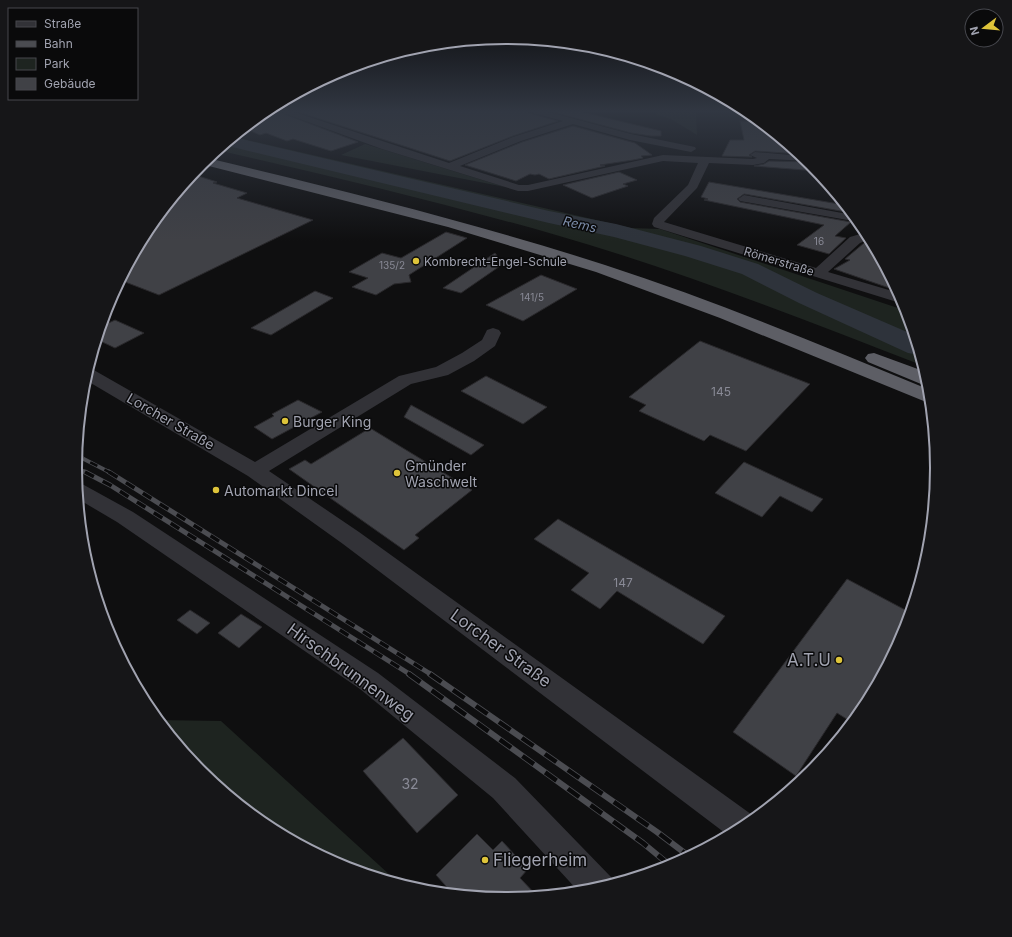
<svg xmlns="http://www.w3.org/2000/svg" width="1012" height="937" font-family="Inter,sans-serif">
<rect width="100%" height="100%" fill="#0f0f10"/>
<path fill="#1e2420" d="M650,110H690L696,113L697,135L671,119L658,115Z
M234,137L631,228L660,229L907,311L924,366C803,319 681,271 556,235C444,203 330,176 217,150Z
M365,144L505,187L341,155Z
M157,720L221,721L402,886L341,867L266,827L201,773Z"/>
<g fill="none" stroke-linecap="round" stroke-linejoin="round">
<path fill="#2e333b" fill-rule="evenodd" d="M233,137L549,211L616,224L701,246L758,264L817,293L914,335L920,355L908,353L799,303L742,274L685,256L614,237L549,223L224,145Z"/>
</g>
<path fill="#404146" stroke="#2a292c" d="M266,110H274L358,142L331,151L293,139L287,141L266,133L260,135L244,128Z
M292,110H527L529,113L558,121L513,136L450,161Z
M545,110H574L661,131V136H651L631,133Z
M740,121L761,122L800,154L755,151L749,155L752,157L722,156L730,140H744Z
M573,126L635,143L652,155L641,156L643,158L633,160L600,165L605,166L549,179L539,174L535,175L530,174L516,181L465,165L522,142Z
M769,161L810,162L817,171L754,166L764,164Z
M619,172L637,180L623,184L628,186L592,198L563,185Z
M192,174L217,182L213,183L247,193L237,198L313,220L159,295L120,280L147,229Z
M709,182L845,205L852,213L744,194L737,199L740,202L851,222L835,236L846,238L829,254L797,245L824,225L704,200L708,199L701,197Z
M446,232L467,238L409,275L411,282L394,284L376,295L352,287L368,278L349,272L382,253L401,258Z
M864,243L873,245L898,291L834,269L850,260L845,259Z
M495,253L503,264L461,293L443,288Z
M541,275L577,289L523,321L486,305Z
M315,291L333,298L271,335L251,328Z
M115,320L144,333L115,348L96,339L100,327Z
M700,341L810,384L746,451L710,435L704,441L639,411L646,405L629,397Z
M486,376L547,407L523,424L461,391Z
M298,400L322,412L272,439L254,427L274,416L272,414Z
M411,405L484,445L471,455L404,417Z
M370,428L472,490L415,535L419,538L404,550L289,469L305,460L311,464Z
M744,462L823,499L812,512L780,496L762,517L715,493Z
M558,519L725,616L703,644L617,591L600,609L571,590L589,573L534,539Z
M847,579L911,613L905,634L877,686L857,718L853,723L837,713L796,776L733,732Z
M190,610L210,623L197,634L177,620Z
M241,614L262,627L239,648L218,633Z
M403,738L458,795L417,833L363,771Z
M477,834L493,850L502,841L528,869L520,878L538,897L506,900L454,895L436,875Z"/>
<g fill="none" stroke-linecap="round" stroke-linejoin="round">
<path fill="#323237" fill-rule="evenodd" d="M275,110H288L449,163L513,137L563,121L529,112L528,110H541L631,134L695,147L696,149L691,152L630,140L573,124L521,141L460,166L519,185H528L663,155L753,159L757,158L750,155L755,152L802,156L809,161L769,159L764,163L753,165L709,163L697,188L664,222L816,268L850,237L867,232L870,239L860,243L828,272L899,293L904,303L897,302L654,227L652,224L654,218L688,185L698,163L663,161L528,191H518L382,149Z
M744,195L853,215L859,222L740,201L738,199Z
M493,328L499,330L501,333L495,346L474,361L448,375L411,384L269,471L359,532L755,817L756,819L746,827L729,836L343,544L248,476L84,379L88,368L92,369L255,462L399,376L436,367L462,353L482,340L487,330Z
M76,483L84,485L133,512L378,673L515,778L611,877L614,885L580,893L493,798L360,689L117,522L78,499Z"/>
<path fill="#5d5e65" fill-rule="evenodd" d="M207,158C341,190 475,223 605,265C716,301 823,346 930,390L931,404L720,318L596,272L448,227L201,164Z
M874,353L926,372L929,385L921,384L868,362L865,358L868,354Z"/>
<g stroke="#4b4c51" stroke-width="4">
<path id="rail-far2" d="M76,455L111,473
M75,467L87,473"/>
</g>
<g stroke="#4b4c51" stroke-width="5">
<path id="rail-far1" d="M85,472L110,485L411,675
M109,472L432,675"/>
</g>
<g stroke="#4b4c51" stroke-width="6">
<path id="rail" d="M409,674L643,843L672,867
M430,674L657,832L690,857"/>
</g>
<use href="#rail-far2" stroke="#0a0a0b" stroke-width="2.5" stroke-dasharray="8" stroke-linecap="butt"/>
<use href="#rail-far1" stroke="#0a0a0b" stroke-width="3.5" stroke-dasharray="10" stroke-linecap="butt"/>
<use href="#rail" stroke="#0a0a0b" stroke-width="4.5" stroke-dasharray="14" stroke-linecap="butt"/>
</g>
<linearGradient id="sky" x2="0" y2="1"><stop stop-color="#080809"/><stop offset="0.46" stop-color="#313742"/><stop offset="1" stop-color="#313742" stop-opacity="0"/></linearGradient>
<rect width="1012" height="241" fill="url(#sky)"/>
<g fill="#dec43a" stroke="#0a0a0b" stroke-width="1.5">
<circle cx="416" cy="261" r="4"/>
<circle cx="285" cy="421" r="4"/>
<circle cx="397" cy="473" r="4"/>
<circle cx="216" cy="490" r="4"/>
<circle cx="839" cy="660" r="4"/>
<circle cx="485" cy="860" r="4"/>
</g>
<g text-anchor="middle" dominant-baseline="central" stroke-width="3" stroke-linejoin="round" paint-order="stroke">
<g font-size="10" fill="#898a96">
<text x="819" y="241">16</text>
<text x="392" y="265">135/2</text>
<text x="532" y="297">141/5</text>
</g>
<g font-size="12" fill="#a1a3b0" stroke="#0a0a0b" text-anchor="start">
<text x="424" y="261">Kombrecht-Engel-Schule</text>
</g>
<g font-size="12" fill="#a1a3b0" stroke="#0a0a0b">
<text transform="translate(779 261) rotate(17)">Römerstraße</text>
</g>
<g font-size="12" fill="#898a96">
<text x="721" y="391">145</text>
<text x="623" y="582">147</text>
</g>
<g font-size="13" font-style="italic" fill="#7b8ba8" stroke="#0a0a0b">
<text transform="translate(580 224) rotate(13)">Rems</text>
</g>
<g font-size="14" fill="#a1a3b0" stroke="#0a0a0b">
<text transform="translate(171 421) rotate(30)">Lorcher Straße</text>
</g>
<g font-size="14" fill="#a1a3b0" stroke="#0a0a0b" text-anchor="start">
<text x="293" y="421">Burger King</text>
<text x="405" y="465">Gmünder<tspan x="405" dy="16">Waschwelt</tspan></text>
<text x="224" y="490">Automarkt Dincel</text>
</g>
<g font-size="14" fill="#898a96">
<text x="410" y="783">32</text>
</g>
<g font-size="17" fill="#a1a3b0" stroke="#0a0a0b">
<text transform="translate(501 648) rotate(36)">Lorcher Straße</text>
<text transform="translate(351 672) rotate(36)">Hirschbrunnenweg</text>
</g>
<g font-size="17" fill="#a1a3b0" stroke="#0a0a0b" text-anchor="end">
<text x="831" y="660">A.T.U</text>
<text x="493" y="860" text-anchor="start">Fliegerheim</text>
</g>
</g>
<path d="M0 0H1012V937H0ZM82 468a424 424 0 1 1 848 0a424 424 0 1 1-848 0Z" fill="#161618" fill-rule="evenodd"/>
<path fill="none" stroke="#a1a3b0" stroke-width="2" d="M82 468a424 424 0 1 1 848 0a424 424 0 1 1-848 0Z"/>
<rect x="8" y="8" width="130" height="92" fill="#0a0a0b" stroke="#46474d"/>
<rect x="16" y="21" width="20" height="6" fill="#323237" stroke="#46474d"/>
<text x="44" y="28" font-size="12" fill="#a1a3b0">Straße</text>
<rect x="16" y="41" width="20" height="6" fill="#4b4c51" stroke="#46474d"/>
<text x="44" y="48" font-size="12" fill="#a1a3b0">Bahn</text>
<rect x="16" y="58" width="20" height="12" fill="#1e2420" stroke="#46474d"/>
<text x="44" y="68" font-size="12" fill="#a1a3b0">Park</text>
<rect x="16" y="78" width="20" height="12" fill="#404146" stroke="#46474d"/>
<text x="44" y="88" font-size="12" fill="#a1a3b0">Gebäude</text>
<g transform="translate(984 28) rotate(254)"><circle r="19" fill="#0a0a0b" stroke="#46474d"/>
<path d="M0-3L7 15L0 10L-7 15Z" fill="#dec43a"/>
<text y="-6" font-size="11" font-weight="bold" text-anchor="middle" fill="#a1a3b0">N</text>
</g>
</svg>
